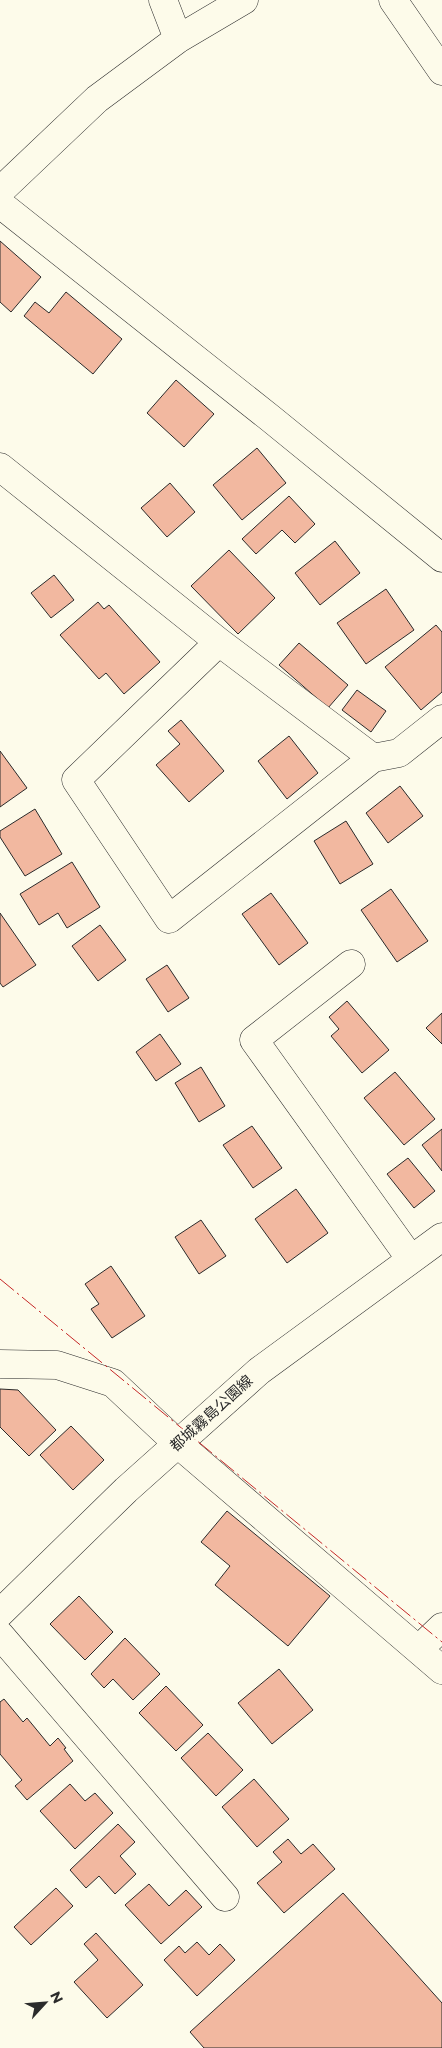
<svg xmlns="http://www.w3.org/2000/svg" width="442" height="2048" font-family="Montserrat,'Noto Sans JP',sans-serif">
<rect width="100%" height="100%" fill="#fdfbea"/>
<path fill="#f2b8a0" stroke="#2b2b2b" d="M0,241L41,277L11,312L0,302Z
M66,292L122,339L93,374L24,316L35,302L49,313Z
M176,380L214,414L184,447L147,413Z
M257,448L286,483L242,520L213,485Z
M170,483L195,512L167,537L141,508Z
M289,496L315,524L295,543L282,530L256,554L242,539Z
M335,541L360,573L320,605L295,573Z
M229,550L275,598L238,634L191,586Z
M54,575L74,600L51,618L31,593Z
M386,589L414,630L366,664L337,623Z
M98,602L104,609L109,605L160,662L124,694L106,673L99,679L60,635Z
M436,625L442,632V692L421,710L385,667Z
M299,643L348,685L328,708L279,665Z
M357,690L386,711L371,732L342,710Z
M181,720L224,771L189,802L156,765L180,744L168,731Z
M289,736L318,773L287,799L258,761Z
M0,751L27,788L0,807Z
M400,786L423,816L388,843L366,813Z
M35,809L62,854L25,876L0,837V831Z
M346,821L373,864L340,884L314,841Z
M72,862L100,907L67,928L58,913L39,925L20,894Z
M391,889L428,941L397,962L361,910Z
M271,893L308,943L279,965L242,914Z
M0,913L36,965L3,987L0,983Z
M100,925L126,960L98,981L72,946Z
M167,965L189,998L168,1012L146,979Z
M347,1001L389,1050L362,1073L331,1036L339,1029L329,1017Z
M442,1013V1044L426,1028Z
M160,1034L181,1064L156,1081L136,1052Z
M201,1067L225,1106L199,1122L175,1083Z
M395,1072L435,1119L404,1145L364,1098Z
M252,1126L282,1168L253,1188L223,1145Z
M442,1129V1171L422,1145Z
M408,1158L435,1191L414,1208L387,1174Z
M296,1189L328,1233L287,1263L255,1219Z
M201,1220L226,1256L199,1274L175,1237Z
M111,1266L145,1316L112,1338L91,1309L99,1304L85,1284Z
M0,1389L18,1390L56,1430L29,1456L0,1427Z
M71,1426L104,1460L73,1490L40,1455Z
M227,1511L330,1596L288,1646L215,1585L230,1566L201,1542Z
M79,1596L113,1632L85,1660L50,1624Z
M125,1638L160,1674L133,1700L113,1679L104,1688L91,1674Z
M279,1669L313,1710L272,1744L238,1703Z
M166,1686L203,1725L176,1751L139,1713Z
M4,1699L23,1722L27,1718L50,1746L58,1738L66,1748L64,1749L73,1761L27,1800L15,1786L22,1780L0,1754V1702Z
M208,1733L243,1770L216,1796L181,1758Z
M254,1779L289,1819L257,1847L222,1807Z
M70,1784L85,1801L95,1793L113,1813L75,1849L40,1811Z
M118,1824L135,1842L120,1856L136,1874L115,1894L99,1876L86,1888L70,1870Z
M288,1839L301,1854L313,1844L335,1869L284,1913L257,1883L282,1862L273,1852Z
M149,1884L169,1906L186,1890L202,1907L161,1944L125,1905Z
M56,1888L73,1906L31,1945L14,1927Z
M343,1893L442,2003V2048H204L190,2032Z
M96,1933L143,1985L107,2018L74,1982L98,1960L84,1944Z
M197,1942L209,1955L220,1944L235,1960L197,1996L164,1960L179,1946L185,1953Z"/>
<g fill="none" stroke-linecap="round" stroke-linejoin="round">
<g stroke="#2b2b2b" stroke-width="29">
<path id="street" d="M163,0L178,39
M393,0L442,71
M0,191L97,99L178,39L244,0
M0,467L219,642L373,758L399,753L442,719
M219,642L76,780L169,919L373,758
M351,964L254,1040L410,1258
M0,1364L57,1365L113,1383L177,1443L442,1670
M0,1635L225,1897
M419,1649L442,1627"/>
</g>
<g stroke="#2b2b2b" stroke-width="29">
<path id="secondary" d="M0,204L270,418L442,558"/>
</g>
<g stroke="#2b2b2b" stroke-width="29">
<path id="primary" d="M0,1613L126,1490L259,1371L442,1237"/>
</g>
<use href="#street" stroke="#fdfbea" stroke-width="28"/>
<use href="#secondary" stroke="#fdfbea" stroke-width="28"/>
<use href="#primary" stroke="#fdfbea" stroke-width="28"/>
<path stroke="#c62828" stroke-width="1" stroke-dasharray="18 4 2.5 4" stroke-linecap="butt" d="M0,1279L442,1642"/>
</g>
<g text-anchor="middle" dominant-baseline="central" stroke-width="4" stroke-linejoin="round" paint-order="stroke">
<g font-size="15" fill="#2b2b2b" stroke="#fdfbea">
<text transform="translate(211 1413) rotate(-42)">都城霧島公園線</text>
</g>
</g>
<g transform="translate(45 2003) rotate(64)" stroke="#fdfbea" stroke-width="4" paint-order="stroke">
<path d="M0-4L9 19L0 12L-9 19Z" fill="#2b2b2b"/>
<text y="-8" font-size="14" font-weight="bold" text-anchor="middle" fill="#2b2b2b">N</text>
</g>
</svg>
